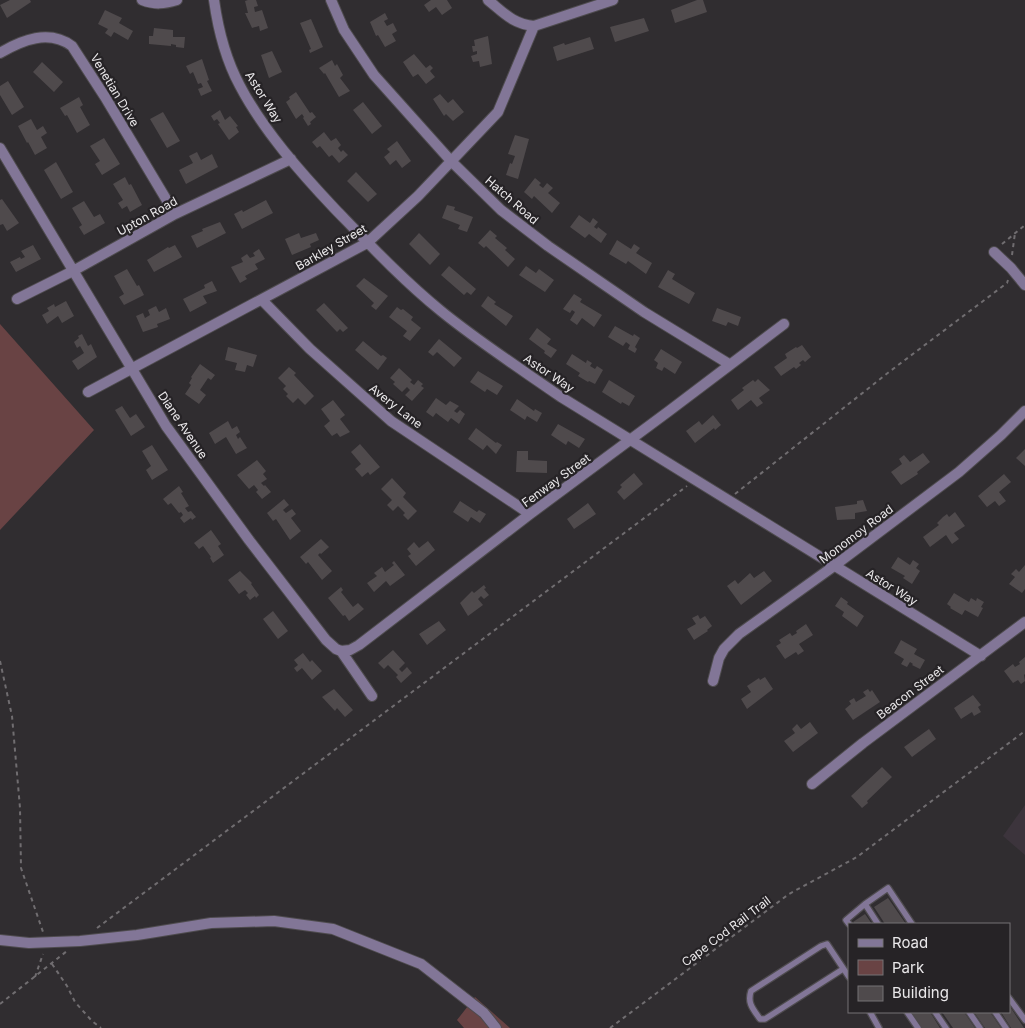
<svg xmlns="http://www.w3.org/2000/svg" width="1025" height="1028" font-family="Inter,sans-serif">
<rect width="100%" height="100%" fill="#302d30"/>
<path fill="#3c343c" d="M1025,805V855L1003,836Z"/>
<path fill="#694344" d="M0,324L94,430L0,530Z
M475,997L510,1028H464L457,1020Z"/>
<path fill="#4f4a4c" d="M10,0H30L31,2L7,18L0,5Z
M248,0H256L258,6L254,7L255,12L262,10L268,28L260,31L259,26L252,28L245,13H248L245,1Z
M431,0H447L452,8L442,15L436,7L429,12L424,5Z
M697,0H703L707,12L675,23L671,10Z
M105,10L122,18L119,23L133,31L128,40L114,32L111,37L105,33L108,29L98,24Z
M385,13L388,19L384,21L387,26L393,23L397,31L392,34L396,41L385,47L378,35L376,36L370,22Z
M644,18L649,31L615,42L610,27Z
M311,19L323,47L310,53L309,50L311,49L300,23Z
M154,28L173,30V37H185L184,48L176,47V45L171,44V46L149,44V36H153Z
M488,36L492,64L480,67L479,61L473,62L471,56L477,54V51L473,52L472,46H475L474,40Z
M590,37L594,49L557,61L553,47L564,43L565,45Z
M272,51L282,72L269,78L261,55Z
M414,54L426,68L430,65L433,68L430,71L435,77L426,84L418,74L413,77L403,62Z
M202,59L209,80L207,81L212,91L201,96L198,89L203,87L201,83L198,84L193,72L190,74L186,66Z
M332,60L335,66L337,64L343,75L340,78L350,91L339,97L325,73L324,74L319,68Z
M42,62L63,82L54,92L33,72Z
M8,81L24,107L12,115L0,95V86Z
M296,92L310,113L312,112L316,117L310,122L311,124L308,126L303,118L304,117L302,114L296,119L286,102L290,99L289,97Z
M440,94L448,103L453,99L464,112L453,121L446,114L444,116L433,99Z
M79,97L83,105L80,107L90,125L77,133L67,115L65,116L60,108Z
M363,102L382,126L372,134L353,110Z
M220,110L225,120L230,116L238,126L236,127L239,132L229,140L218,124L220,123L217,119L214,121L211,116Z
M163,112L180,141L167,148L150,119Z
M31,119L37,130L43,126L47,133L41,137L47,148L35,155L28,142L27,143L18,126Z
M324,132L331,141L336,138L341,145L338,148L341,152L343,150L348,155L339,163L332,155L329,157L320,146L317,148L312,142Z
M515,135L529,139L518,179L506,175L510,163L512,164L515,156L508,154Z
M104,138L120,164L102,175L95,164L100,161L90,146Z
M397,141L411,161L402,168L396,160L390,165L384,157L390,152L387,149Z
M197,152L201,160L212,154L218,167L186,184L179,170L193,163L189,156Z
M56,162L73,192L61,199L44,170Z
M356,172L377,194L368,202L347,181Z
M125,177L129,185L131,184L142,205L130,212L127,206L122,209L118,203L123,200L113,184Z
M535,178L541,183L539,185L543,188L547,183L553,188L548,193L560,203L552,213L534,196L532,199L524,192Z
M2,199L19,223L7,231L3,224L0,225V200Z
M266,200L273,213L242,229L234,214L242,210L243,212Z
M84,201L94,217L100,214L105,223L84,235L79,227L82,225L72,208Z
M447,205L455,207L454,210L473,217L467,232L458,229L460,225L442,218Z
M579,215L590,223L593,218L598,222L594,227L597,229L598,227L607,234L601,243L589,234L585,238L570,227Z
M220,222L226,233L197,248L191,236L203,231L202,229Z
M490,230L497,236L495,238L507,248L505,250L515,259L508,267L486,246L484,248L478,243Z
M299,233L301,238L316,233L319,240L310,244L311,247L292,255L285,239Z
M419,233L440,254L430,265L409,244Z
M617,240L631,249L634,244L640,248L636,253L652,263L646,274L628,261L626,264L609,254Z
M33,245L41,259L16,272L10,262L20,257L21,259L25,257L21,251Z
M175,245L182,257L154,272L147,260L168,247L169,248Z
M259,249L265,259L255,264L258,269L245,276L247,279L240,283L231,267L243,262L241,258L247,254L250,258L255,256L253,253Z
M449,266L476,289L471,295L467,292L464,295L441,275Z
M526,266L536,273L539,269L554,280L545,292L519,275Z
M127,269L137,286L139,285L144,295L124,305L119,297L124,294L114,276Z
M668,270L675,274L672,279L695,293L689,304L658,287Z
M364,278L388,296L376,310L371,306L374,303L356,286Z
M212,281L217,291L203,296L207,303L190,312L183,299L205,288L204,285Z
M574,294L582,299L580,302L602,315L594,327L582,318L577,325L570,320L575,312L572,310L570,313L563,309Z
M488,296L496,302L494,304L513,316L506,326L481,306Z
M66,301L74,316L62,323L58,316L47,324L42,315L49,311L47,308L54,304L55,307Z
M324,303L348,328L343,332L340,329L337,332L316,310Z
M156,306L159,312L166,308L170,319L157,324L158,327L143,332L136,316L143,313L145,318L150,315L148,310Z
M397,307L401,310L403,309L413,317L411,320L421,328L410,341L403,336L407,331L389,317Z
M717,308L741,317L738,326L728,322L726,326L712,321Z
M615,326L633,336L634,334L640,338L635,347L637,349L635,353L628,349L630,345L626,342L623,346L608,337Z
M537,328L551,339L547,344L557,350L551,358L544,353L545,351L529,339Z
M82,334L88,346L91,344L97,357L78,370L72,361L84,353L80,346L77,348L74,342L79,338L78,336Z
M439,339L462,358L454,367L437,352L433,356L428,352Z
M363,341L381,356L383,355L387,358L378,370L355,350Z
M802,345L811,357L805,362L803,360L799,363L801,365L796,369L794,367L781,376L774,367L787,358L785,354L796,347L797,348Z
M228,347L257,355L253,367L247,365L245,372L235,370L237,363L225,360Z
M661,349L682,362L675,374L664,367L662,371L656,368L658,363L654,360Z
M572,354L586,363L587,360L592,363L590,366L595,369L597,366L603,370L595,384L589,381L588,382L578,376L580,373L566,364Z
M200,364L215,375L211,380L208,378L200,390L206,395L199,404L185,394L191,385L189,383L192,378L191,377Z
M289,367L296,373L294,375L314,396L305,405L298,398L293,403L286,396L288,394L283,389L286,386L278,378Z
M399,368L412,380L410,382L414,385L418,380L423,384L421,386L424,388L412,401L405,395L410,390L407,387L402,392L393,384L395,382L390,378Z
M478,371L503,386L497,395L487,389L485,392L470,382Z
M758,379L770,390L759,398L763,403L757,407L751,400L738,410L731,400L744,390L742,388L753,380L755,382Z
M609,380L635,396L629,406L622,402L621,404L602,392Z
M436,398L446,405L450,401L459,406L454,411L457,413L460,410L465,414L459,424L451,418L448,422L436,413L433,417L426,412Z
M517,399L534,411L535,409L542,413L537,422L527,416L525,420L510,410Z
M333,400L345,415L340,419L350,432L340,437L337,433L332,436L324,426L330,421L321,409Z
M122,406L130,418L136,414L145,427L131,436L115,410Z
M713,415L721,425L715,430L714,428L695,443L686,431L699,421L702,425Z
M228,421L232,429L237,426L240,432L236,435L238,439L240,437L247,448L236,454L226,437L215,444L209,433Z
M558,424L585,439L579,448L568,441L566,445L551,435Z
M476,428L496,443L497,442L502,445L496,454L487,445L483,450L468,439Z
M360,444L380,467L370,475L368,472L362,477L355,469L361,464L351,452Z
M152,445L168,470L152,480L146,470L151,466L142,451Z
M1025,449V466L1016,458Z
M517,451H528V460L547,461V473L516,472Z
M923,453L930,462L917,472L918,474L901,485L891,472L902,464L899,459L904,455L910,462Z
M257,460L266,471L263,474L267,479L261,483L264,486L265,485L271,492L262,499L256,492L258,490L254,485L249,489L237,475Z
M634,473L643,484L624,500L617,492L622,487L620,485Z
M1004,474L1011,482L999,492L1006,501L999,506L995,501L987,507L978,496Z
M392,478L406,493L403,497L417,511L408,520L403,515L405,513L398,506L393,511L387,505L392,500L381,489Z
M179,486L183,492L181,493L189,506L185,508L188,512L191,511L196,517L192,520L191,518L184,523L180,518L183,515L181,512L179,513L171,503L168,505L163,499Z
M284,499L289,505L283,510L286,513L292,509L296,514L291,518L301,531L290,540L276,519L273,521L267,513Z
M863,500L867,511L855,513V519L837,520L835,507L857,504V501Z
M460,501L477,512L479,510L486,514L480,523L471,517L468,522L453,512Z
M588,503L596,514L574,529L567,519Z
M955,512L965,526L954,533L959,539L952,544L946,535L930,547L923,537L939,525L937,523L943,517L947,514L949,517Z
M211,530L221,544L218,546L224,555L213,563L210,558L211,557L203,546L199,549L194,543Z
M321,539L329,547L321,554L320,553L318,555L332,571L322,580L308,562L306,564L300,557Z
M428,541L435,550L416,566L408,556L411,554L407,549L414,542L419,548Z
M898,557L910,565L913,560L919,564L916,568L920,571L912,584L903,578L905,576L891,568Z
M394,561L405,575L390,586L386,581L374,592L367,583L377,576L374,573L382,567L385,572L394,565L392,563Z
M1025,565V589L1022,593L1009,584L1015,577L1011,574L1016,569L1019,572Z
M240,571L252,583L251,584L259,595L256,598L255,596L250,600L246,595L248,593L245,590L239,594L228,580Z
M764,571L772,581L741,605L727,586L735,580L738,584L750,573L754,578Z
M484,585L486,588L484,589L489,595L484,599L481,596L478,599L483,605L468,616L460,603L472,591L474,593Z
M341,587L343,590L341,592L353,607L358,603L364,609L349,621L345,615L343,616L328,598Z
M954,593L969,602L971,598L976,601L977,598L984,602L981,607L983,608L978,617L965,610L962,615L950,608L951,607L947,604Z
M841,597L848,602L847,604L864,616L857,627L842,616L844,612L835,606Z
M273,611L288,631L278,639L263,619Z
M698,615L700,619L705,616L712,626L707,630L708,631L694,640L687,629L696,624L692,618Z
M439,621L446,630L427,645L419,634Z
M806,624L813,635L799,644L804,651L798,655L796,652L785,659L776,646L781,643L779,640L790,633L792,636L797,633L796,631Z
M901,640L917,649L914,654L925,660L920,669L912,665L913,664L910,662L907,667L901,664L904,659L894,653Z
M393,650L405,663L399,669L402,672L407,667L412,673L401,683L396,677L398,675L388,665L384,669L378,663Z
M303,653L310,662L312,660L322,671L312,680L302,668L297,672L294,668L298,665L294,660Z
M1025,657V674L1024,675L1025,681L1021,684L1018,680L1013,683L1004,671L1013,664L1015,667L1020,664L1019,662Z
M765,677L773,689L747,709L741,699L751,692L747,686L759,678L760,680Z
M334,689L353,710L345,717L337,708L335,711L322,697Z
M868,689L870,692L872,690L880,702L853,720L845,709L851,704L849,701L854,698L856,702L866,696L863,692Z
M973,695L981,705L978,707L981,712L974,716L972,712L961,719L954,708Z
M810,722L818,733L793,752L784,741L795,733L792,729L797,724L801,729Z
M929,729L936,739L912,757L904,747Z
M882,767L892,777L867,801L868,803L862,808L851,796Z
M888,898L906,924H885L874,907Z
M865,914L872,924H855L853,922Z
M1009,1005L1024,1028H1011L1001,1012H1009Z
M911,1012H930L940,1028H922Z
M942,1012H964L975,1028H953Z
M974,1012H990L1001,1028H985Z"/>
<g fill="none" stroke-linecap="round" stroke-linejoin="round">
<g stroke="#4e4b4e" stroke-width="8">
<path id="lane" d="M849,924L846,920L865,904
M878,924L865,904L888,888L912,924
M843,969L765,1019H760C753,1009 747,1003 751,991L821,946L827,944L849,977
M1009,998L1025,1020
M870,1012L879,1028
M907,1012L918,1028
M935,1012L946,1028
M969,1012L980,1028
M995,1012L1006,1028"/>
</g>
<g stroke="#4e4b4e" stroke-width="12">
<path id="street" d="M142,0C155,5 164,4 177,0
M214,0C218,29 226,60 240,86C263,130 301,173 335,209C369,244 403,280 441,311C479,342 521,369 561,397L981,656
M331,0L344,30L374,75L451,161L501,210L548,246L644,312L729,364
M488,0C504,13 513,24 534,26L613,0
M0,53C22,40 49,29 72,46L105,97L175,214
M0,148L166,426L249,540L326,640L336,649L341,651L372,696
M994,252L1011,268L1025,285
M17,299L73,271L175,214L291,159
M262,300L310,349L391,421L530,514
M88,392L367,243L418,196L498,112L534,26
M341,651L350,650L359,645L530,514L669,411L784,324
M713,681L719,658L724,649L739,634L834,566L959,472L1001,435L1025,411
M812,784L863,743L1025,622
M0,940L29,943L80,941L137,935L211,923L274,921L333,929L421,964L484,1013L496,1028"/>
</g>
<path stroke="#706d70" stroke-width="2" stroke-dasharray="4 4" stroke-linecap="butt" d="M1002,244L1025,225
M1012,255L1015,233
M735,494L889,372L1007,283L1008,280
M0,661L12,716L20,808L21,868L43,932
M97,928L687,486
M52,964L67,986L75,1002L92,1021L101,1028
M35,977L43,954
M0,1004L67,951
M610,1028L789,894L857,857L1025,731"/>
<use href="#lane" stroke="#827697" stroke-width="5.5"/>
<use href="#street" stroke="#827697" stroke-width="10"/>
</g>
<g text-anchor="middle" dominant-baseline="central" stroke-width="4.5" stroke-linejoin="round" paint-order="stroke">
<g font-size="12" fill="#eae8ea" stroke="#262326">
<text transform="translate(115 90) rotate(59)">Venetian Drive</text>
<text transform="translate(264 97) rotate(58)">Astor Way</text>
<text transform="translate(512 200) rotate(41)">Hatch Road</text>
<text transform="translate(147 216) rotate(-29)">Upton Road</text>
<text transform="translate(331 247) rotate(-30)">Barkley Street</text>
<text transform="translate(549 373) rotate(34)">Astor Way</text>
<text transform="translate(396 406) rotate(38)">Avery Lane</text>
<text transform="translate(183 425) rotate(56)">Diane Avenue</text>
<text transform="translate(556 480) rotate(-36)">Fenway Street</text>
<text transform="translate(856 534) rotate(-37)">Monomoy Road</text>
<text transform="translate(892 587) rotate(32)">Astor Way</text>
<text transform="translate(910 692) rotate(-37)">Beacon Street</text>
<text transform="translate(726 931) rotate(-37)">Cape Cod Rail Trail</text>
</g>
</g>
<rect x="848" y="923" width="162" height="90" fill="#262326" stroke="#747274"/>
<rect x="858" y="939" width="25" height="8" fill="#827697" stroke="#747274"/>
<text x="892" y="948" font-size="15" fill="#eae8ea">Road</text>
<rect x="858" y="960" width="25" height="15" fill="#694344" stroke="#747274"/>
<text x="892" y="973" font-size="15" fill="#eae8ea">Park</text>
<rect x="858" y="986" width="25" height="15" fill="#4f4a4c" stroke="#747274"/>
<text x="892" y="998" font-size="15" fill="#eae8ea">Building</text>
</svg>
